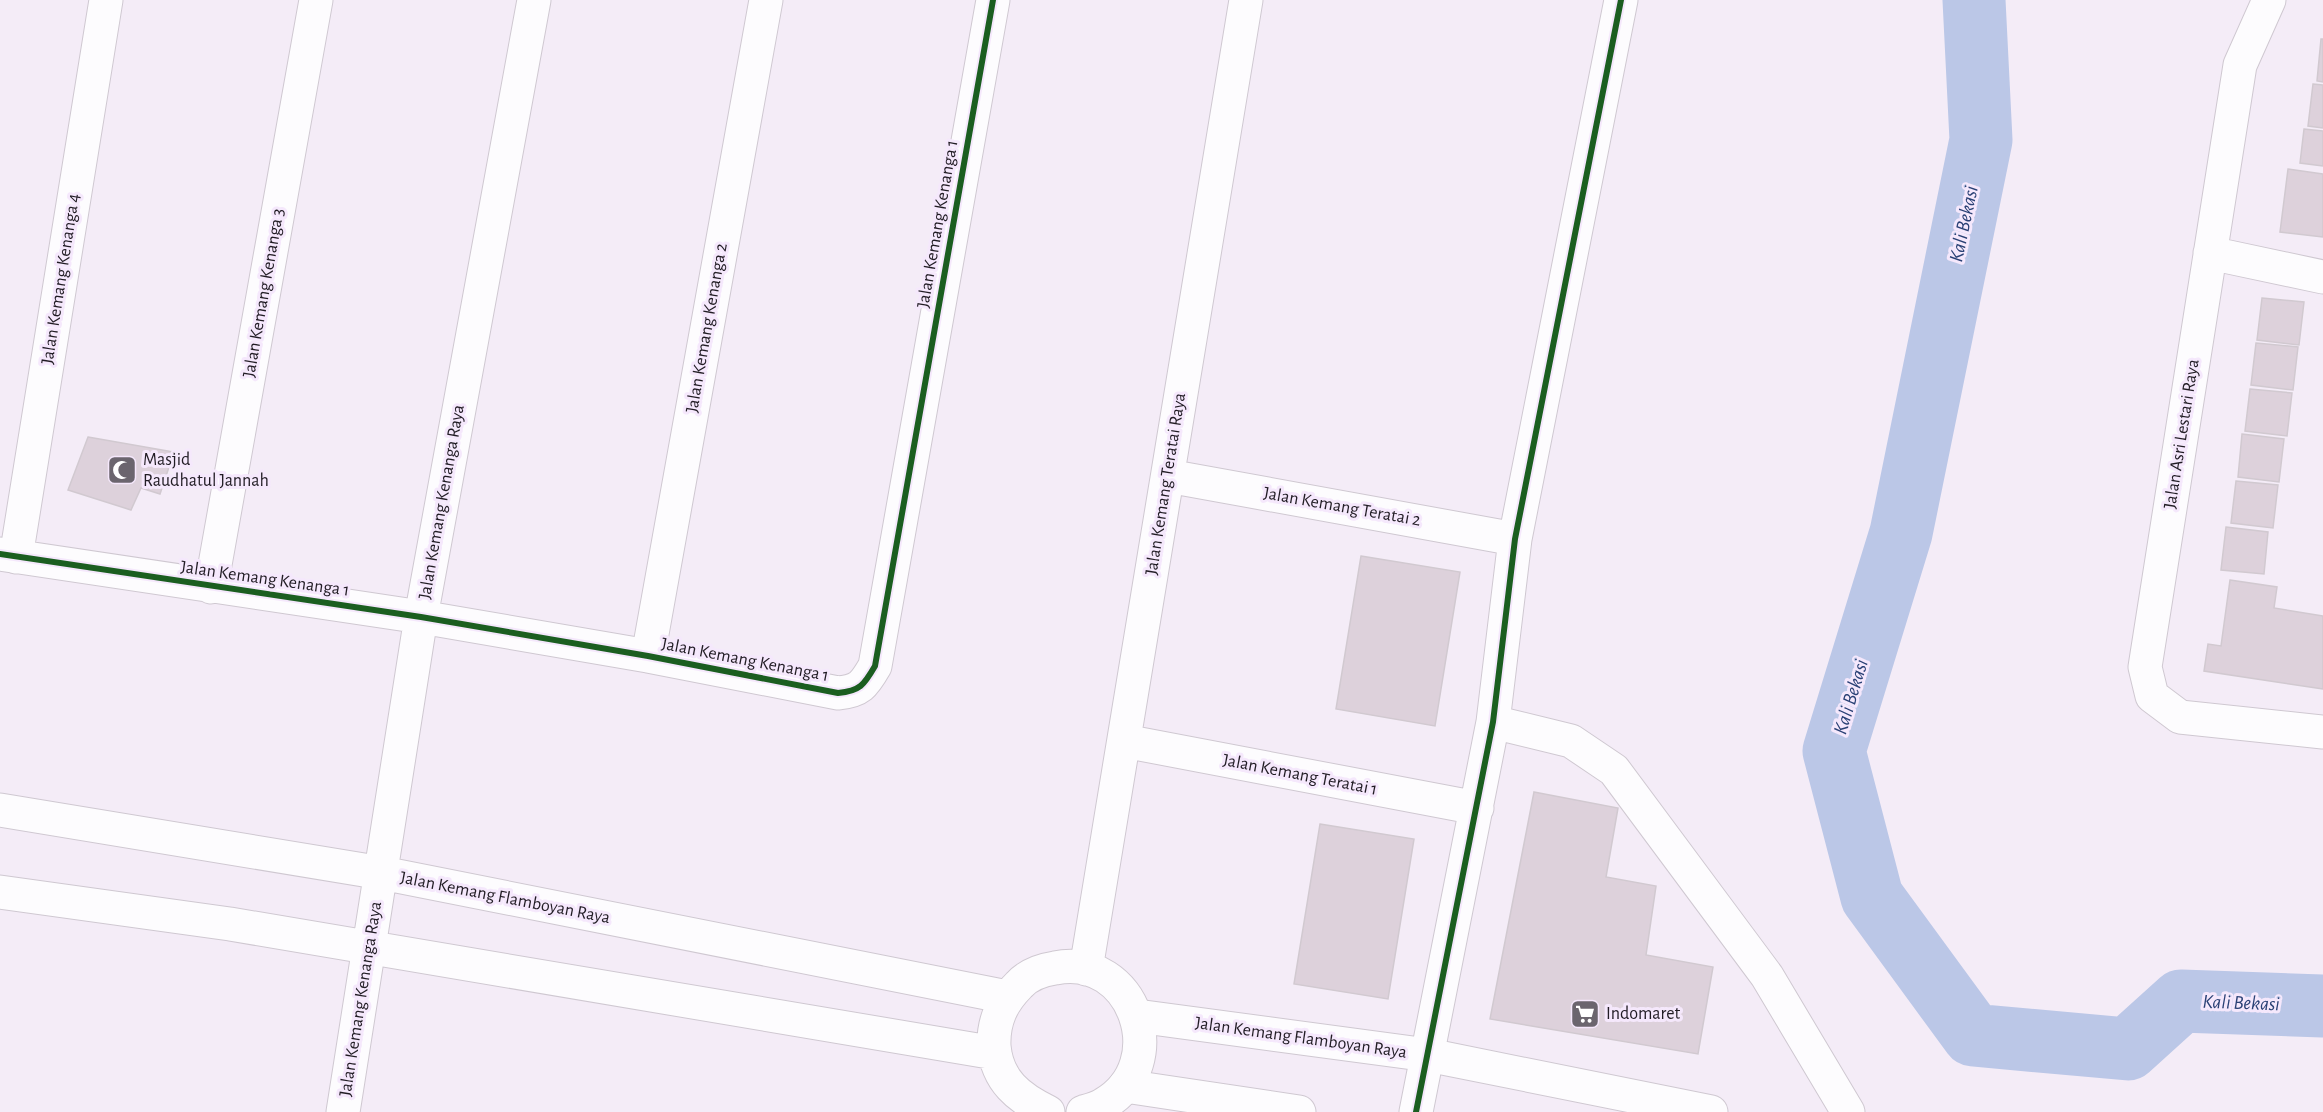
<svg xmlns="http://www.w3.org/2000/svg" width="2323" height="1112" font-family="'Alegreya Sans',sans-serif">
<rect width="100%" height="100%" fill="#f4ecf7"/>
<g fill="none" stroke-linecap="round" stroke-linejoin="round">
<path stroke="#bbc7e7" stroke-width="63" d="M1974,0L1981,140L1901,533L1834,751L1872,897L1973,1035L2128,1049L2181,1001L2323,1006"/>
</g>
<path fill="#ddd1db" stroke="#d1c9d0" stroke-width="1.5" d="M2321,39H2323V82L2317,81Z
M2313,84L2323,85V128L2308,126Z
M2304,129L2323,131V166L2300,163Z
M2288,169L2323,174V237L2280,232Z
M2262,298L2304,302L2299,345L2257,340Z
M2256,343L2298,347L2293,390L2251,385Z
M2250,389L2292,393L2287,436L2245,431Z
M2242,434L2284,439L2279,482L2238,477Z
M88,437L174,452L160,494L141,488L131,510L68,490Z
M2236,481L2278,485L2273,528L2231,523Z
M2226,527L2268,532L2264,574L2221,570Z
M1361,556L1460,572L1435,726L1336,709Z
M2230,580L2277,587L2274,608L2323,616V689L2204,671L2208,644L2221,646Z
M1534,792L1618,808L1606,877L1656,886L1646,955L1713,967L1698,1054L1490,1019Z
M1320,824L1414,839L1388,999L1294,984Z"/>
<g fill="none" stroke-linecap="round" stroke-linejoin="round">
<g stroke="#cfc8d1" stroke-width="35">
<path id="minor" d="M2269,0L2240,65L2145,667L2152,696L2180,717L2323,732
M2210,253L2323,277
M1168,476L1515,539
M0,554L421,617L648,656L838,693C860,691 864,685 875,666L993,0
M16,557L106,0
M211,587L316,0
M648,656L766,0
M1493,722L1571,741L1614,770L1767,976L1848,1112
M1124,741L1477,808
M0,810L382,873L1007,997
M0,892L230,924L995,1053
M1086,969L1246,0
M343,1112L421,617L534,0
M1048,1112C1019,1098 997,1081 994,1046C993,1021 1002,1002 1019,985C1028,975 1042,970 1055,968C1134,952 1173,1064 1104,1104C1098,1108 1090,1110 1083,1112
M1416,1112L1493,722L1515,539L1621,0"/>
</g>
<g stroke="#cfc8d1" stroke-width="35">
<path id="tertiary" d="M1137,1016L1428,1055L1711,1112
M1125,1086L1299,1112"/>
</g>
<use href="#minor" stroke="#fdfcfe" stroke-width="33"/>
<use href="#tertiary" stroke="#fdfcfe" stroke-width="33"/>
<g stroke="#f5e8fc" stroke-width="10">
<path id="cycleway" d="M0,554L421,617L648,656L838,693C860,691 864,685 875,666L993,0
M1416,1112L1493,722L1515,539L1621,0"/>
</g>
<use href="#cycleway" stroke="#1b5e20" stroke-width="6"/>
</g>
<defs>
<g id="mosque-square" transform="scale(1.5)"><rect x="-9" y="-9" width="18" height="18" rx="4" fill="#6b656e" stroke="#f5e8fc"/><path d="M3.5-4.9A6 6 0 1 0 3.5 4.9A5 5 0 1 1 3.5-4.9Z" fill="#fff"/></g>
<g id="supermarket-square" transform="scale(1.5)"><rect x="-9" y="-9" width="18" height="18" rx="4" fill="#6b656e" stroke="#f5e8fc"/><path d="M-6-5.5h2.5l.6 2H6L4.5 2H-2.5L-4.4-4H-6ZM-1.5 3.2a1.3 1.3 0 1 0 .1 0ZM3 3.2a1.3 1.3 0 1 0 .1 0Z" fill="#fff"/></g>
</defs>
<g fill-rule="evenodd">
<use href="#mosque-square" x="122" y="470"/>
<use href="#supermarket-square" x="1585" y="1014"/>
</g>
<g text-anchor="middle" dominant-baseline="central" stroke-width="6" stroke-linejoin="round" paint-order="stroke">
<g font-size="18" fill="#211c24" stroke="#f5e8fc">
<text transform="translate(938 224) rotate(-80)">Jalan Kemang Kenanga 1</text>
<text transform="translate(61 279) rotate(-81)">Jalan Kemang Kenanga 4</text>
<text transform="translate(264 293) rotate(-80)">Jalan Kemang Kenanga 3</text>
<text transform="translate(707 328) rotate(-80)">Jalan Kemang Kenanga 2</text>
<text transform="translate(2182 434) rotate(-81)">Jalan Asri Lestari Raya</text>
<text transform="translate(1166 484) rotate(-81)">Jalan Kemang Teratai Raya</text>
<text transform="translate(442 502) rotate(-80)">Jalan Kemang Kenanga Raya</text>
<text transform="translate(1342 507) rotate(10)">Jalan Kemang Teratai 2</text>
<text transform="translate(265 579) rotate(8)">Jalan Kemang Kenanga 1</text>
<text transform="translate(745 660) rotate(11)">Jalan Kemang Kenanga 1</text>
<text transform="translate(1300 775) rotate(11)">Jalan Kemang Teratai 1</text>
<text transform="translate(505 898) rotate(11)">Jalan Kemang Flamboyan Raya</text>
<text transform="translate(361 999) rotate(-81)">Jalan Kemang Kenanga Raya</text>
<text transform="translate(1301 1038) rotate(8)">Jalan Kemang Flamboyan Raya</text>
</g>
<g font-size="18" fill="#211c24" stroke="#f5e8fc" text-anchor="start">
<text x="143" y="460">Masjid<tspan x="143" dy="21">Raudhatul Jannah</tspan></text>
<text x="1606" y="1014">Indomaret</text>
</g>
<g font-size="20" font-style="italic" fill="#2a4175" stroke="#f5e8fc">
<text transform="translate(1964 224) rotate(-78)">Kali Bekasi</text>
<text transform="translate(1851 697) rotate(-73)">Kali Bekasi</text>
<text transform="translate(2241 1003) rotate(2)">Kali Bekasi</text>
</g>
</g>
</svg>
